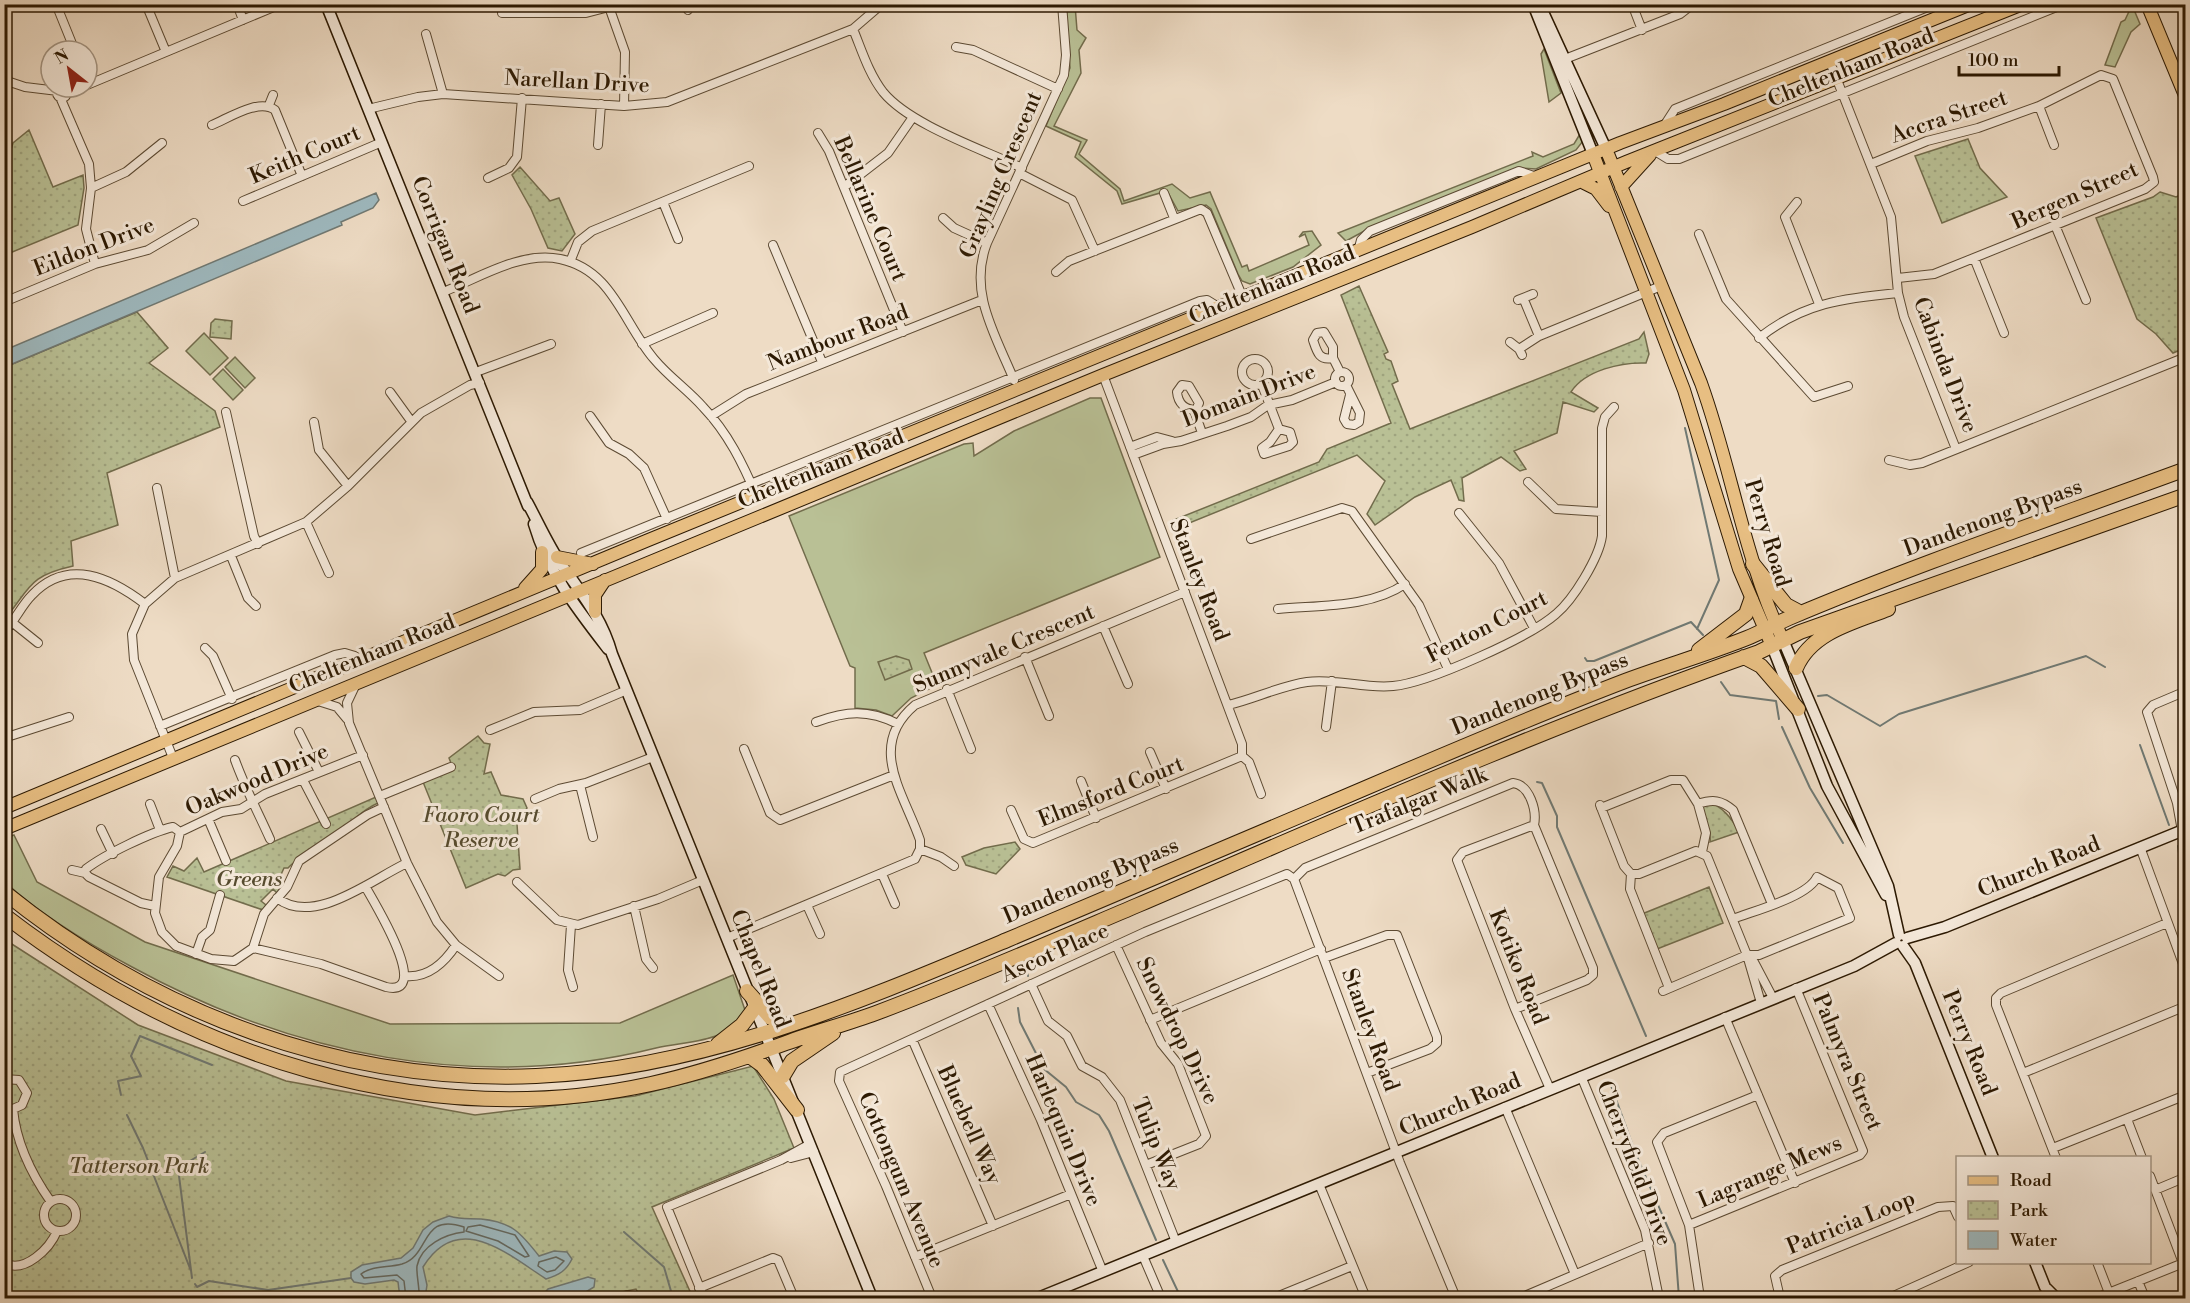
<svg xmlns="http://www.w3.org/2000/svg" width="2190" height="1303" font-family="'Libre Bodoni',serif">
<defs>
<pattern id="park-dots" width="8" height="8" patternUnits="userSpaceOnUse" patternTransform="scale(1.5)"><rect width="8" height="8" fill="#b9c095"/><path d="M2 2h.1M6 6h.1" fill="none" stroke="#9fa47f" stroke-width="1.8" stroke-linecap="round"/></pattern>
</defs>
<rect width="100%" height="100%" fill="#eedcc5"/>
<filter id="stains"><feTurbulence type="fractalNoise" baseFrequency=".00333" numOctaves="4"/><feColorMatrix values="0 0 0 0 .2 0 0 0 0 .09 0 0 0 0 .02 0 0 0 .5 -.17"/></filter>
<radialGradient id="worn" r=".72"><stop offset=".6" stop-color="#630" stop-opacity="0"/><stop offset="1" stop-color="#630" stop-opacity=".3"/></radialGradient>
<path fill="#b9c095" stroke="#726c4c" stroke-width="1.5" d="M1065,5H1075L1077,30L1086,38L1079,50L1081,73L1054,126L1087,140L1079,154L1120,189L1124,201L1172,184L1190,198L1210,192L1242,267L1247,265L1249,271L1309,245L1305,234L1299,237L1303,232L1312,231L1321,245L1293,267L1250,284L1242,281L1238,274L1211,209L1206,205L1178,211L1167,191L1122,204L1117,191L1075,157L1081,142L1046,126L1070,68Z
M2132,5L2140,24L2131,32L2115,67L2105,65L2121,22L2125,20Z
M1544,49L1561,93L1549,102L1541,54Z
M1580,134L1583,141L1576,150L1536,169L1518,168L1368,229L1346,241L1338,233L1533,156L1532,152L1543,157L1574,144Z
M204,333L228,358L210,375L186,351Z
M235,357L255,378L245,388L225,367Z
M223,369L243,390L233,400L213,379Z
M1090,398H1101L1160,557L924,653L937,685L911,698L892,716L876,710L855,708V668L850,666L789,516L964,444L973,443L974,456L1014,431Z
M14,835L37,882L145,942L390,1024L620,1023L733,975L746,1013L744,1017C736,1022 728,1031 718,1035C700,1043 676,1043 656,1048C476,1093 293,1055 132,967C87,943 42,916 5,882L4,839Z"/>
<path fill="url(#park-dots)" stroke="#726c4c" stroke-width="1.5" d="M29,130L53,187L83,175L84,188L78,225L5,255V161L9,156L13,143Z
M1968,139L1980,168L2007,197L1942,223L1915,156Z
M520,167L550,201L559,198L575,234L562,251L548,248L531,209L512,175Z
M2160,192L2176,197L2185,193V348L2173,353L2156,334L2137,319L2096,218L2153,197Z
M1359,286L1388,352L1384,354L1386,359L1391,361L1398,381L1392,384L1410,429L1639,339L1644,332L1649,354L1646,363C1622,362 1585,370 1571,392L1598,408L1594,412L1563,402L1557,433L1514,451L1526,469L1520,471L1501,457L1462,478L1464,501L1459,500L1451,480L1415,497L1375,525L1367,514L1385,481L1357,455L1172,530L1169,522L1319,462L1327,449L1391,423L1341,295Z
M137,312L168,348L149,363L215,411L220,427L107,473L118,525L71,541L73,566C28,576 31,587 5,619V367Z
M215,319L232,321L231,339L210,337L211,323Z
M896,656L909,660L912,669L885,680L878,662Z
M478,736L484,743L490,744L484,774L491,772L501,795L523,799L527,808L517,824L520,869L513,870L505,876L498,874L466,888L423,782L453,768L449,758Z
M376,797L378,803C364,809 355,819 343,828C324,842 304,852 288,868H284L279,879L284,883L277,893L273,889L261,901L266,905L263,910L167,877L173,866L184,871L197,858L204,872Z
M1708,803C1721,804 1733,820 1739,832L1710,842C1712,829 1703,820 1703,807Z
M1015,842L1020,849L996,874L966,865L962,857L984,848Z
M1709,887L1723,923L1657,949L1642,914Z
M4,939L138,1025L286,1081L475,1115L635,1096L753,1066L774,1099L794,1148L652,1207L693,1298H641L636,1289L617,1293L613,1298H5Z"/>
<path fill="#9eb9bf" stroke="#707973" stroke-width="1.5" d="M376,193L379,200L373,208L341,222L342,225L5,367V350Z
M449,1216C463,1220 468,1218 481,1219C512,1222 521,1233 539,1256L554,1251L567,1252L572,1259C566,1271 559,1275 546,1279C506,1253 458,1210 423,1267L427,1285L425,1298H400L398,1282L394,1280L365,1284L354,1282L351,1278V1272L362,1265L401,1258L413,1248L423,1230L433,1222Z
M588,1277L595,1279L594,1287L576,1298H540L548,1289Z"/>
<g fill="none" stroke-linecap="round" stroke-linejoin="round">
<path stroke="#656960" stroke-width="1.5" d="M480,1225L515,1235L529,1256L525,1257L498,1241L466,1231L468,1227Z
M556,1257L564,1261L555,1270L547,1272L538,1266L539,1262Z
M406,1298L404,1281L397,1275L364,1278L361,1274C373,1265 388,1268 402,1264C431,1255 420,1212 464,1227V1232C446,1234 421,1245 417,1266C416,1274 420,1289 419,1298"/>
<path stroke="#707973" stroke-width="2" d="M1685,428L1719,580L1697,629
M1585,658L1587,661H1594L1691,622L1703,635
M1721,682L1730,695L1776,701L1779,719
M1818,696L1827,695L1880,726L1899,714L2086,656L2105,667
M1782,727L1810,788L1843,843
M2140,745L2169,825
M1537,782L1542,783L1557,816V827L1646,1036
M2178,846L2186,904
M1026,969L1028,976
M1018,1008L1020,1022L1044,1069L1066,1087L1076,1102L1099,1115L1109,1131L1156,1240
M1609,1080L1637,1157L1675,1244L1679,1298
M121,1095L118,1081L141,1076L131,1056L140,1036L212,1065
M127,1115L143,1148L191,1271
M624,1232L664,1267L673,1298
M1163,1260L1181,1298
M192,1278L178,1168L205,1152
M195,1284L197,1287L209,1281L268,1290L351,1278"/>
<g stroke="#5c4a33" stroke-width="10">
<path id="street" d="M56,4L75,51
M146,4L166,52
M237,4L243,20
M608,4L625,52L624,106
M685,4L688,10
M1632,4L1642,30
M502,13H586L609,7
M853,29C862,51 869,74 883,92C910,125 982,149 1022,168
M426,34L443,94
M956,47L973,50L1058,89
M1565,59L1680,14L1693,4
M1830,62L1891,217L1898,293L1904,317L1956,449
M4,80L25,87L58,91
M87,85L281,4
M57 93a5 5 0 1 1 10 0a5 5 0 1 1-10 0Z
M67,94L81,87
M60,97L89,164L91,188L86,229L95,264
M269,105L273,95
M2039,106L2054,145
M368,109L418,97L443,94L624,106L667,102L853,29L882,4
M212,125C229,118 259,98 275,110L302,176
M1664,126L1675,109L1935,4
M818,133L829,151L903,332
M598,145L601,104
M1655,151L1668,159H1679L2064,4
M1871,164L1927,141L1978,128L2039,106L2101,75L2113,79L2153,177L2154,182L2145,189L1934,274L1898,278
M1019,173L1072,200L1095,251
M488,178L509,168L517,157L522,98
M844,187L888,153L913,117
M91,188L126,172L162,143
M1164,193L1174,218
M243,201L382,142
M663,202L678,239
M1797,202L1785,217L1819,304
M943,218L954,228L987,243
M2055,225L2086,300
M1699,234L1726,299L1814,397L1848,386
M773,245L822,362
M1358,251L1361,240L1370,231L1519,171L1537,177
M1974,258L2004,333
M570,262L578,242L592,231L749,166
M1056,272L1069,261L1201,209L1207,213L1243,298
M443,292C479,278 520,251 560,259C613,270 623,323 654,359C669,377 688,390 703,407C728,433 743,464 757,497
M1518,300L1533,294
M1524,300L1539,336
M4,302L95,264L148,250L194,223
M1759,338C1803,303 1844,298 1898,293
M1510,342L1519,349L1522,355
M642,344L713,313
M1519,349L1539,336L1661,286
M1333,358C1319,361 1317,352 1313,340L1317,333L1324,332L1333,347V358L1340,372
M1242 372a13 13 0 1 1 26 0a13 13 0 1 1-26 0Z
M1335 379a7 7 0 1 1 14 0a7 7 0 1 1-14 0Z
M476,372L551,344
M1103,375L1242,744V756
M1014,380C995,334 968,292 987,243L1064,75L1066,55L1062,4
M1182,385L1189,386L1199,403L1196,410C1185,410 1178,403 1177,392Z
M1262,385L1279,429
M1346,385L1360,413L1359,422L1354,425L1347,424L1344,419L1350,395
M390,392L411,421
M1194,410L1202,433
M226,412L254,536L258,544
M590,416L609,443L629,454L644,468L667,519
M711,416L746,394L982,300
M314,422L319,450L348,486
M1279,429L1290,432L1293,442L1289,446L1264,454L1262,448L1270,442Z
M1130,447L1157,437L1172,441
M1133,455L1163,444L1181,441L1227,426L1251,417L1268,405L1292,400L1336,382
M1889,460L1910,465L1922,463L2186,357
M1528,482L1556,509L1602,512
M157,488L175,578
M1459,513L1499,563L1534,628
M306,522L329,573
M1251,539L1342,508L1352,511L1419,605L1448,669
M581,553L1200,301L1207,300L1220,308
M231,556L248,598L256,606
M1278,609C1319,605 1370,608 1405,584
M13,623L38,643
M1103,626L1128,684
M4,632C15,621 21,606 32,595C68,557 111,578 145,604
M205,648L213,656L232,699
M1025,657L1049,716
M355,686L347,703L349,723L407,863L437,922L456,945L499,976
M947,689L971,749
M318,701L337,707L347,719
M1228,705C1254,699 1280,686 1307,682C1336,678 1364,689 1393,686C1428,683 1530,637 1556,614C1573,600 1599,558 1602,536V428L1605,417L1614,407
M816,722C846,711 868,709 898,724
M160,726L335,655L345,653L355,656L358,662
M1326,727L1332,681
M490,730L534,712L580,710L627,690
M299,732L319,772
M4,738L69,717
M744,749L770,813L780,820L894,775
M1150,752L1166,789
M363,755L265,794L241,809L222,812L180,832L177,846L159,877L155,913L162,932L176,946L211,959L234,961L253,948L264,914L287,887L299,861L367,815L384,807
M1242,756L1249,762L1261,794
M173,758L134,660L132,634L145,604L175,578L306,522L348,486L421,413L470,385L480,383
M235,760C245,788 258,812 270,839
M303,780L326,824
M1081,781L1096,818
M580,785L593,837
M380,796L451,767
M535,799L559,789L586,783L653,757
M150,804L160,830
M1698,804C1713,799 1721,800 1733,810L1772,904
M1600,805L1624,866L1631,874H1639L1696,851L1707,856L1747,955L1761,1003
M1601,808L1671,780H1683L1698,804L1706,833L1702,852
M1011,810L1024,839L1033,843L1242,756
M209,821L226,861
M1534,825L1463,852L1457,860L1515,1009L1550,1089
M101,829L113,854
M2182,831L2177,803L2147,712L2153,705L2186,691
M2140,847L2186,972
M920,849L941,857L954,866
M72,870L85,873
M882,874L895,904
M1631,874L1630,889L1669,988
M1294,879L1305,868L1513,783C1530,785 1537,811 1534,825
M517,882L557,920L578,925L658,899L703,880
M277,898C314,927 372,879 407,863
M807,905L820,934
M155,906L141,903L89,877L85,873L86,869C104,855 151,832 173,827L180,832
M634,906L646,959L653,968
M571,925L568,970L573,987
M727,938L915,859L920,849V840C904,793 866,746 915,705L1185,592
M1116,945L1161,1043L1178,1064L1206,1136L1199,1144L1146,1165
M253,948L321,964L386,987C434,998 372,899 365,886
M196,954L202,937L210,930L220,895
M1747,955L1754,962L1773,998
M1324,958L1387,935H1397L1437,1037V1043L1430,1049L1367,1073
M406,976C428,978 445,962 456,945
M1031,984L1048,1021L1067,1036L1082,1066L1102,1077L1120,1100L1176,1242
M1663,991L1747,955H1759L1850,918L1838,888L1817,877C1808,897 1753,911 1733,919
M988,1004L1041,1120L1103,1272
M1515,1009L1587,980L1593,975V968L1534,825
M1725,1017L1795,1183
M1150,1020L1321,949
M912,1039L993,1226
M2023,1073L2186,1006
M1581,1076L1645,1230L1659,1298
M4,1079L19,1080L27,1093L22,1105L13,1109L4,1108
M1505,1107L1575,1274
M13,1109C16,1142 32,1175 51,1202
M2127,1119L2142,1158
M2053,1148L2186,1095
M791,1158L814,1152
M2056,1158L1996,1005V998L2001,993L2167,923
M2150,1176L2183,1263
M1319,1184L1366,1298
M2155,1190L2186,1177
M44 1215a16 16 0 1 1 32 0a16 16 0 1 1-32 0Z
M1689,1225L1860,1155L1863,1151L1796,988
M1143,1256L1161,1298
M915,1257L1071,1194
M2097,1262L2109,1293
M4,1263C25,1274 50,1248 57,1231
M2138,1281L2145,1298
M699,1288L773,1258L778,1260L794,1298
M618,1298L628,1295L637,1298
M704,1298L667,1207L781,1160L810,1144
M932,1298L886,1186L839,1081L840,1072L1145,932L1287,874L1294,879L1400,1163L1456,1298
M1274,1298L1352,1266
M1520,1298L1649,1243
M1700,1298L1689,1225L1657,1142L1664,1133L1758,1095
M1780,1298L1775,1276L1782,1270L1938,1207L1953,1206L1958,1217
M1889,1298L1969,1262
M2096,1298L2186,1262"/>
</g>
<g stroke="#2c1902" stroke-width="13">
<path id="secondary" d="M326,4L528,506
M1533,4L1593,154
M1543,12L1606,149
M527,502C538,522 548,545 561,564C582,594 602,618 612,654L872,1298
M534,524C548,572 577,609 608,649
M1783,640L1888,886L1899,935
M1772,646L1827,786L1886,895
M1907,938L1945,927L2186,829
M1903,946L1915,963L1993,1158
M2035,1262L2045,1287L2056,1298
M1038,1298L1854,966L1896,943"/>
</g>
<g stroke="#2c1902" stroke-width="14">
<path id="primary" d="M2147,4L2186,98
M1606,149L1701,383C1732,469 1743,555 1783,640
M1593,154L1684,390L1739,569L1772,646
M1582,182L1596,189L1609,206
M1621,187L1650,155
M557,557L593,564
M525,588L542,569V552
M595,612V595L605,580
M4,808L646,541L1620,143L1724,104L1971,4
M4,829L1103,375L1472,227L1626,162L2023,4"/>
</g>
<g stroke="#2c1902" stroke-width="16">
<path id="highway" d="M1753,564L1786,605L1801,613
M1699,650L1746,614L1751,600
M1744,657L1761,666L1798,709
M1796,668C1811,632 1854,622 1888,609
M4,892C155,1014 342,1084 536,1076C702,1069 857,1003 1007,940C1112,895 1217,851 1321,807C1422,764 1523,720 1625,681C1665,666 1707,654 1747,638C1762,632 1775,624 1789,618C1919,563 2053,518 2186,469
M4,915C186,1055 422,1134 651,1084C697,1074 742,1059 786,1043C816,1032 846,1024 876,1013C964,980 1051,942 1138,905C1343,817 1548,726 1759,652L1800,632L2186,495
M747,991L771,1018L785,1025
M718,1044L742,1025L754,1009
M751,1057L762,1065L797,1110
M783,1076L792,1061L833,1033"/>
</g>
<use href="#street" stroke="#f4e8d9" stroke-width="8"/>
<use href="#secondary" stroke="#f4e8d9" stroke-width="10"/>
<use href="#primary" stroke="#e7be82" stroke-width="12"/>
<use href="#highway" stroke="#e7be82" stroke-width="14"/>
</g>
<g text-anchor="middle" dominant-baseline="central" stroke-width="6" stroke-linejoin="round" paint-order="stroke">
<g font-size="22" fill="#2c1902" stroke="#f4e8d9">
<text transform="translate(1851 68) rotate(-22)">Cheltenham Road</text>
<text transform="translate(577 82) rotate(3)">Narellan Drive</text>
<text transform="translate(1949 117) rotate(-19)">Accra Street</text>
<text transform="translate(305 155) rotate(-23)">Keith Court</text>
<text transform="translate(1001 175) rotate(-67)">Grayling Crescent</text>
<text transform="translate(2075 196) rotate(-24)">Bergen Street</text>
<text transform="translate(870 209) rotate(67)">Bellarine Court</text>
<text transform="translate(445 245) rotate(68)">Corrigan Road</text>
<text transform="translate(94 247) rotate(-21)">Eildon Drive</text>
<text transform="translate(1272 285) rotate(-22)">Cheltenham Road</text>
<text transform="translate(838 338) rotate(-21)">Nambour Road</text>
<text transform="translate(1945 365) rotate(69)">Cabinda Drive</text>
<text transform="translate(1249 396) rotate(-21)">Domain Drive</text>
<text transform="translate(821 469) rotate(-22)">Cheltenham Road</text>
<text transform="translate(1993 518) rotate(-20)">Dandenong Bypass</text>
<text transform="translate(1767 533) rotate(73)">Perry Road</text>
<text transform="translate(1199 580) rotate(69)">Stanley Road</text>
<text transform="translate(1487 627) rotate(-27)">Fenton Court</text>
<text transform="translate(1004 649) rotate(-23)">Sunnyvale Crescent</text>
<text transform="translate(372 654) rotate(-22)">Cheltenham Road</text>
<text transform="translate(1540 694) rotate(-22)">Dandenong Bypass</text>
<text transform="translate(257 780) rotate(-23)">Oakwood Drive</text>
<text transform="translate(1111 792) rotate(-22)">Elmsford Court</text>
<text transform="translate(1419 801) rotate(-22)">Trafalgar Walk</text>
<text transform="translate(2039 867) rotate(-22)">Church Road</text>
<text transform="translate(1091 881) rotate(-23)">Dandenong Bypass</text>
<text transform="translate(1055 953) rotate(-24)">Ascot Place</text>
<text transform="translate(1518 967) rotate(68)">Kotiko Road</text>
<text transform="translate(760 969) rotate(68)">Chapel Road</text>
<text transform="translate(1370 1030) rotate(70)">Stanley Road</text>
<text transform="translate(1177 1031) rotate(64)">Snowdrop Drive</text>
<text transform="translate(1969 1043) rotate(68)">Perry Road</text>
<text transform="translate(1847 1062) rotate(67)">Palmyra Street</text>
<text transform="translate(1460 1105) rotate(-23)">Church Road</text>
<text transform="translate(969 1125) rotate(66)">Bluebell Way</text>
<text transform="translate(1063 1130) rotate(67)">Harlequin Drive</text>
<text transform="translate(1156 1144) rotate(68)">Tulip Way</text>
<text transform="translate(1634 1163) rotate(69)">Cherryfield Drive</text>
<text transform="translate(1770 1172) rotate(-23)">Lagrange Mews</text>
<text transform="translate(901 1180) rotate(67)">Cottongum Avenue</text>
<text transform="translate(1851 1223) rotate(-22)">Patricia Loop</text>
</g>
<g font-size="22" font-style="italic" fill="#564b2e" stroke="#f4e8d9">
<text x="481" y="815">Faoro Court<tspan x="481" dy="25">Reserve</tspan></text>
<text x="249" y="879">Greens</text>
<text x="139" y="1166">Tatterson Park</text>
</g>
</g>
<rect width="2190" height="1303" fill="none" stroke="#eedcc5" stroke-width="24"/>
<rect x="6" y="6" width="2178" height="1291" fill="none" stroke="#2c1902" stroke-width="3"/>
<rect x="12" y="12" width="2166" height="1279" fill="none" stroke="#2c1902" stroke-width="1.5"/>
<rect x="1956" y="1156" width="195" height="108" fill="#f4e8d9" stroke="#a49583" stroke-width="1.5"/>
<rect x="1968" y="1176" width="30" height="9" fill="#e7be82" stroke="#a49583" stroke-width="1.5"/>
<text x="2010" y="1186" font-size="18" fill="#2c1902">Road</text>
<rect x="1968" y="1201" width="30" height="18" fill="url(#park-dots)" stroke="#a49583" stroke-width="1.5"/>
<text x="2010" y="1216" font-size="18" fill="#2c1902">Park</text>
<rect x="1968" y="1231" width="30" height="18" fill="#9eb9bf" stroke="#a49583" stroke-width="1.5"/>
<text x="2010" y="1246" font-size="18" fill="#2c1902">Water</text>
<g transform="translate(69 69) rotate(329)"><circle r="28" fill="#f4e8d9" stroke="#a49583" stroke-width="1.5"/>
<path d="M0-4.5L10 22L0 15L-10 22Z" fill="#8f2418"/>
<text y="-9" font-size="16" font-weight="bold" text-anchor="middle" fill="#2c1902">N</text>
</g>
<path d="M1959 66v9h100v-9" fill="none" stroke="#2c1902" stroke-width="3"/>
<text x="1968" y="66" font-size="18" fill="#2c1902" stroke="#f4e8d9" stroke-width="4.5" paint-order="stroke">100 m</text>
<rect width="100%" height="100%" filter="url(#stains)"/>
<rect width="100%" height="100%" fill="url(#worn)"/>
</svg>
